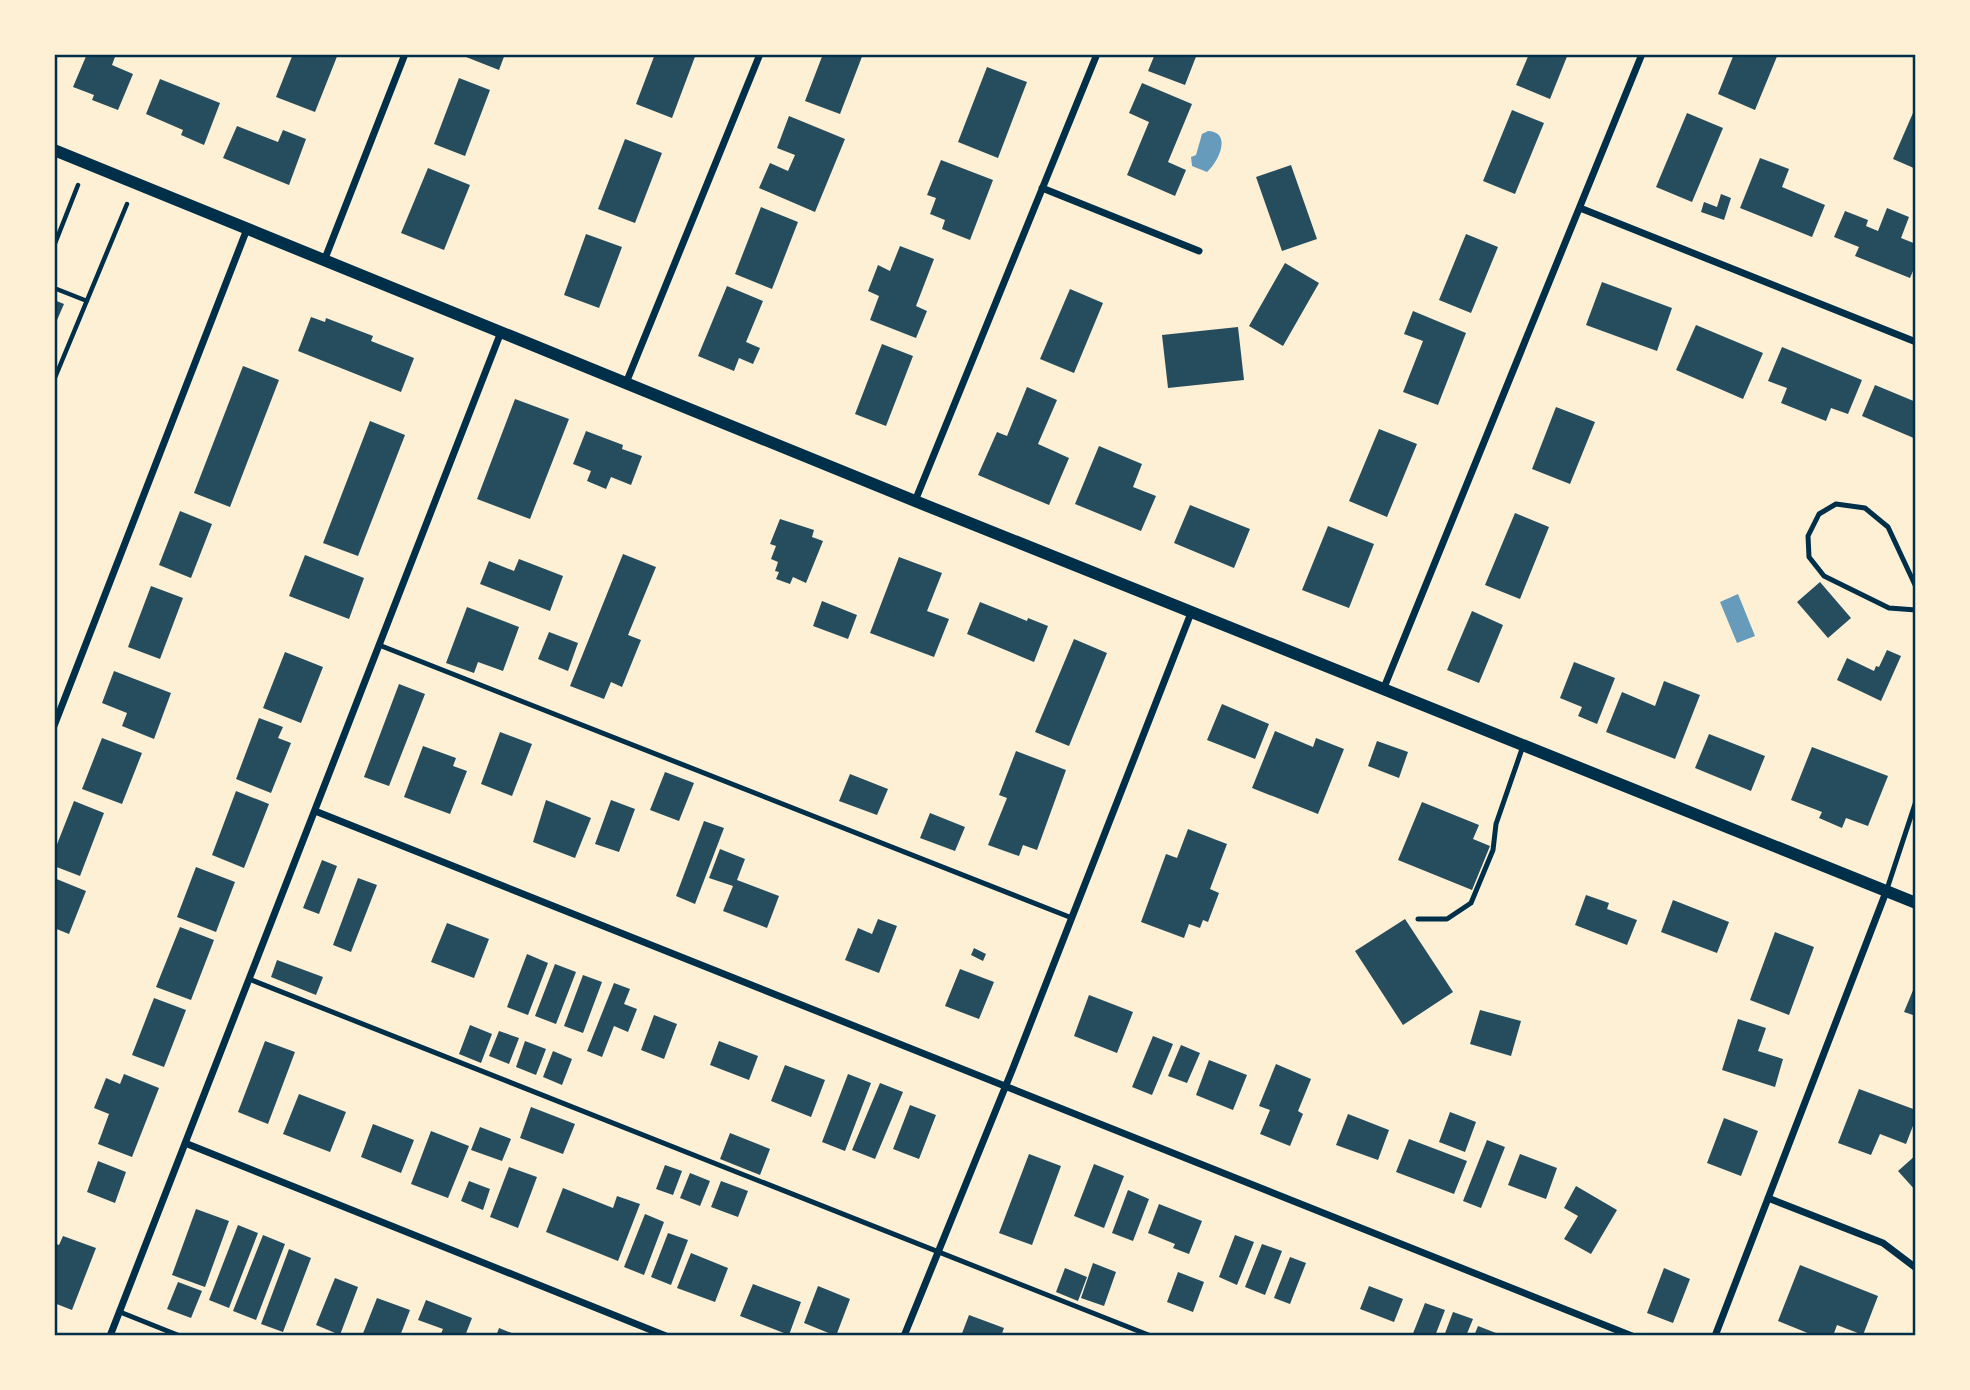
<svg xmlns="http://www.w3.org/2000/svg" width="1970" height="1390" font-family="Helvetica,sans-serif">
<rect width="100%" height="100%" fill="#fdf0d5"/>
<path fill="#669bbc" d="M1208,131C1233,132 1218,163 1207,172L1192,166L1191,157L1196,155L1202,134Z
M1738,594L1755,636L1737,643L1720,602Z"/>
<path fill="#264d5e" d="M87,54H116L112,65L133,74L118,110L92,100L94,95L73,87Z
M293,54H338L315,112L276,97Z
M467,54H505L499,70L466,57Z
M655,54H696L672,118L636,104Z
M823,54H863L840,114L805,101Z
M1155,54H1197L1185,85L1148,71Z
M1529,54H1568L1550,99L1516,85Z
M1734,54H1778L1755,110L1718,94Z
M987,67L1027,82L998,158L958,142Z
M459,78L490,90L465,156L434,144Z
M160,79L220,103L204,145L181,135L183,130L146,114Z
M1142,83L1192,104L1168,162L1186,170L1175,196L1127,175L1149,122L1129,113Z
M1916,106V169L1893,159Z
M1512,110L1544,123L1515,194L1483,181Z
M1687,113L1723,128L1692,202L1656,187Z
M789,116L845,139L815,212L759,188L770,163L788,171L795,155L777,148Z
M237,126L278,142L283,130L306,139L289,185L223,158Z
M625,139L662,153L635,223L598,209Z
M1760,158L1789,169L1782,187L1825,205L1812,237L1740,208Z
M941,160L993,180L970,240L942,229L945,220L930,214L936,198L927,195Z
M1291,165L1317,239L1282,251L1256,177Z
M428,168L470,185L444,250L401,233Z
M1721,194L1731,198L1724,220L1701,212L1704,202L1717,207Z
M761,207L798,222L772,289L735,274Z
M1887,208L1909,217L1901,238L1916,244V264L1910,278L1855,256L1859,247L1834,237L1845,211L1868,220L1866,226L1878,231Z
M586,234L622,247L599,308L564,295Z
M1466,234L1498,247L1471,313L1439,300Z
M900,246L934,259L916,306L927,311L916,338L870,320L879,296L868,291L878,265L890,271Z
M1285,263L1319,283L1283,346L1249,326Z
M1602,282L1672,308L1657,351L1586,325Z
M727,286L763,301L746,342L760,348L753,364L739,358L734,371L698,356Z
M1070,289L1103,303L1074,373L1040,359Z
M54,300L64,304L54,327Z
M1413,311L1466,333L1438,405L1403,392L1423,341L1404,334Z
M311,317L325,322L326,318L373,336L371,341L414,358L401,392L298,351Z
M1696,325L1763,353L1743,399L1676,370Z
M1238,327L1244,380L1168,388L1162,335Z
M882,344L913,356L886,426L855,414Z
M1782,347L1862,380L1848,414L1831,408L1826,421L1781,403L1787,388L1768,381Z
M243,366L279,380L230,507L194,493Z
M1875,385L1916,402V439L1862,416Z
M1027,387L1057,400L1038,444L1069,458L1049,505L978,475L997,432L1007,436Z
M515,399L569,419L530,519L477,499Z
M1556,407L1595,422L1570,484L1532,469Z
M370,421L405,435L358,556L323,543Z
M1379,429L1417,444L1387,517L1349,501Z
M586,431L623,445L622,449L642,456L631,485L611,477L606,489L587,481L591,471L573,464Z
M1099,446L1142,464L1133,487L1156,496L1141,531L1075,504Z
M1190,505L1250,529L1234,568L1174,543Z
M180,511L212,524L191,578L159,565Z
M1515,513L1549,527L1520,599L1485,585Z
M780,519L814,530L812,537L823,541L806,583L793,577L790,584L776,579L779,572L775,571L778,562L771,559L776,546L770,544Z
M1328,526L1374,544L1349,608L1302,590Z
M623,554L656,567L628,635L641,640L622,687L611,682L604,699L570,686Z
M305,555L364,578L349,619L289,596Z
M899,557L942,573L927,611L949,619L934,657L870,633Z
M519,559L563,576L550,611L480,584L489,561L514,571Z
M1820,582L1851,618L1828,638L1797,602Z
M151,586L183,598L160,659L128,647Z
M822,601L857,615L848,639L813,626Z
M980,602L1027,621L1028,618L1048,626L1034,662L967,634Z
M467,607L519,627L503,671L478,662L474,673L446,663Z
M1472,611L1503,625L1479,683L1447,670Z
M549,632L578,643L568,671L538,659Z
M1074,639L1107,653L1069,746L1035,732Z
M1887,650L1901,656L1881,701L1837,680L1847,658L1874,671L1876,666L1879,667Z
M285,652L323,667L301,723L263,708Z
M1574,662L1615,678L1597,724L1578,716L1582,707L1560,698Z
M114,671L171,693L154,739L122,726L127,713L102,703Z
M1664,681L1700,695L1675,759L1606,732L1622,692L1655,706Z
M399,684L425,694L389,786L364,777Z
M1222,704L1269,724L1255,759L1207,740Z
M259,718L283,727L278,738L291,743L271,793L236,779Z
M1275,731L1313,747L1316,738L1344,749L1318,814L1252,788Z
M500,732L532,744L512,796L481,784Z
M1709,734L1765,756L1751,791L1695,768Z
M102,738L142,753L122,804L82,789Z
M1377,741L1408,752L1399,778L1368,766Z
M423,746L456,758L453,766L467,771L450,814L404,797Z
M1812,747L1888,776L1868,826L1846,818L1842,828L1819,818L1822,812L1791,800Z
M1016,751L1066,770L1037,850L1023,845L1019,856L988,845L1007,798L999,795Z
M665,772L694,783L679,821L650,810Z
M850,774L888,789L877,815L839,801Z
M236,791L269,804L244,868L212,855Z
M546,800L591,818L575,858L533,842Z
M611,800L635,809L619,852L595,844Z
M74,801L104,813L80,876L54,866V852Z
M1422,802L1479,825L1473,839L1490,846L1472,890L1398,860Z
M930,813L965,827L955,851L920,838Z
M704,821L724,828L695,904L676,896Z
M1188,829L1227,844L1210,889L1219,893L1208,922L1203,920L1200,928L1189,924L1184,938L1141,922L1166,854L1177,858Z
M720,849L745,859L737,880L779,896L767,928L723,911L733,886L709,878Z
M322,860L337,866L319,914L303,908Z
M196,867L235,882L216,932L177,917Z
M54,878L86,891L69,934L54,928Z
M358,878L377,885L351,952L333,945Z
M1586,895L1609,903L1607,909L1637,920L1627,945L1575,925Z
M1673,900L1729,922L1717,953L1661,932Z
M878,919L897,926L879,973L845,960L858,928L872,934Z
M1405,919L1453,992L1403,1025L1355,951Z
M447,923L489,939L474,978L431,962Z
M180,927L214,940L191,1000L156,987Z
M1775,932L1814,947L1789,1015L1750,1000Z
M974,948L986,954L983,961L971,955Z
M527,954L548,963L528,1015L507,1007Z
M277,960L323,977L316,995L271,977Z
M555,964L576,972L556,1024L535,1016Z
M960,969L994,982L979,1019L945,1006Z
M583,975L602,982L583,1033L564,1026Z
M614,983L630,989L624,1004L637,1009L628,1032L614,1026L602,1057L587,1051Z
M1916,983V1016L1904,1012Z
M1089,995L1133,1012L1117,1053L1074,1036Z
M154,998L186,1010L164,1067L132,1055Z
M1480,1010L1521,1021L1511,1056L1470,1044Z
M654,1015L677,1024L664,1059L641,1050Z
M1738,1019L1766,1028L1758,1051L1783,1059L1775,1087L1722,1070Z
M470,1025L492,1034L481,1063L459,1054Z
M499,1031L519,1038L509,1064L489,1056Z
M1153,1036L1173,1044L1152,1095L1132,1087Z
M265,1041L295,1052L268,1124L238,1112Z
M525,1041L546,1049L536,1075L516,1067Z
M719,1041L758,1056L749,1080L710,1065Z
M1181,1045L1200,1053L1187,1083L1168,1076Z
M553,1051L572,1059L562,1085L543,1077Z
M1209,1060L1247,1075L1233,1110L1196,1095Z
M1276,1064L1311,1079L1298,1111L1303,1114L1290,1146L1260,1134L1270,1110L1259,1106Z
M785,1065L825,1080L811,1117L771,1101Z
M124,1074L159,1088L132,1157L98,1144L109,1114L94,1108L106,1078L120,1084Z
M848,1074L871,1083L845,1151L822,1142Z
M880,1083L903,1092L875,1159L852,1150Z
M1859,1089L1916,1110V1118L1906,1144L1880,1134L1871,1155L1838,1143Z
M299,1094L346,1112L330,1152L283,1134Z
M910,1105L936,1115L919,1159L893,1149Z
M531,1107L575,1124L563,1154L520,1138Z
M1450,1112L1476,1122L1465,1152L1439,1142Z
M1348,1114L1389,1130L1378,1160L1336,1145Z
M1724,1118L1758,1131L1741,1176L1707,1163Z
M373,1124L414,1140L401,1173L361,1157Z
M480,1127L511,1139L502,1161L471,1150Z
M431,1131L469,1146L448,1198L411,1184Z
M730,1133L770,1149L760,1175L720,1159Z
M1409,1139L1467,1161L1454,1194L1396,1172Z
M1487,1140L1505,1147L1481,1208L1463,1201Z
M1029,1154L1061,1166L1032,1245L999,1233Z
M1520,1154L1557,1168L1546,1199L1508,1185Z
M1916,1155V1191L1898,1171Z
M98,1161L126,1172L115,1203L87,1192Z
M1094,1164L1124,1176L1104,1228L1074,1216Z
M665,1165L682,1171L673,1195L656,1189Z
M509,1167L537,1177L518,1228L490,1217Z
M690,1173L710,1181L700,1206L680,1198Z
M469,1181L490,1189L483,1210L461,1201Z
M721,1181L748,1191L738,1217L711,1207Z
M1576,1186L1617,1210L1591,1254L1564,1239L1578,1216L1564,1208Z
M563,1188L613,1208L617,1196L640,1204L618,1261L546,1232Z
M1128,1190L1149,1199L1133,1241L1112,1233Z
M1159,1204L1202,1221L1189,1254L1173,1248L1175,1244L1148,1233Z
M196,1209L229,1221L205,1287L172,1275Z
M645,1214L664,1222L644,1275L624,1267Z
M238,1225L258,1233L229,1308L209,1300Z
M668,1233L688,1240L671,1285L651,1277Z
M263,1235L285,1244L256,1320L233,1311Z
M1235,1235L1254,1242L1237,1285L1219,1277Z
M63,1236L96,1248L72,1310L54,1303V1243L59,1245Z
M1262,1244L1282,1251L1265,1295L1245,1287Z
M289,1249L311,1258L283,1332L261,1324Z
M691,1253L728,1268L715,1302L677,1288Z
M1290,1257L1306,1263L1290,1304L1274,1298Z
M1093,1263L1116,1272L1104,1306L1081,1298Z
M1800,1265L1878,1296L1863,1335L1837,1325L1833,1336H1815L1778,1321Z
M1065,1268L1087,1277L1078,1301L1056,1292Z
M1664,1268L1690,1279L1673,1323L1647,1313Z
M1178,1272L1204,1282L1193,1312L1167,1302Z
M335,1278L358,1287L340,1335L316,1325Z
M178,1282L202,1291L191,1318L167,1309Z
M753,1284L801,1302L789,1335L740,1316Z
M818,1286L850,1299L836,1336L804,1323Z
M1369,1286L1403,1299L1394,1322L1360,1309Z
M377,1298L410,1310L400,1336H362Z
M426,1300L472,1318L465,1336H440L443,1329L418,1320Z
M1425,1303L1445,1310L1435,1336H1412Z
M1453,1312L1473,1319L1466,1336H1444Z
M969,1315L1004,1328L1001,1336H961Z
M1478,1326L1496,1333L1495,1336H1474Z
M499,1328L519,1336H496Z"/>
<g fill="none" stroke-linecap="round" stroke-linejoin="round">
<path stroke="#003049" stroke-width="4.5" d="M54,246L78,185
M54,288L87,301
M54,380L127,204"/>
<path stroke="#003049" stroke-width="5" d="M1916,587L1888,527L1865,508L1836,504L1819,514L1808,536L1809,557L1824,576L1889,608L1916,610
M379,645L1072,918
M1887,889L1916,801
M1418,919H1447L1471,903L1493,850L1496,824L1523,746
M249,979L1151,1336
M120,1312L180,1336"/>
<path stroke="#003049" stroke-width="7" d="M1042,188L1199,251
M1580,208L1916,342
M324,261L405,54
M626,383L760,54
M915,501L1097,54
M1383,690L1642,54
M54,726L247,229
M315,811L1632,1336
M185,1143L666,1336
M1768,1198L1883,1243L1916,1268
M110,1336L501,332
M904,1336L1013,1068L1191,613
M1715,1336L1886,892"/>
<path stroke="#003049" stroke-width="12" d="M54,150L915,501L1916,903"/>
</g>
<rect width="1970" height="1390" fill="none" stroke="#fdf0d5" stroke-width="112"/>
<rect x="56" y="56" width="1858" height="1278" fill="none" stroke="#003049" stroke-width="2.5"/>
</svg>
